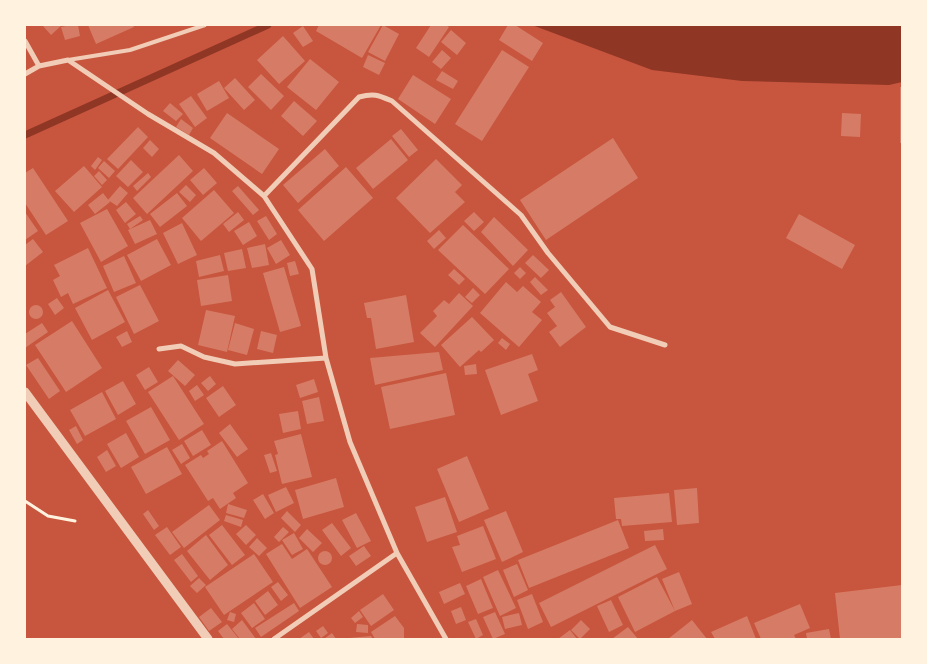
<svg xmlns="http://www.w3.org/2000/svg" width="927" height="664" viewBox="0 0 927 664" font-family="'Asap Condensed',sans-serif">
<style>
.water{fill:#8f3625}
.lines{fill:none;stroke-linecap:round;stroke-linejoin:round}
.stream{stroke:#8f3625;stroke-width:7}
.building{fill:#d67c66}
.path{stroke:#fff3e0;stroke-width:3}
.service{stroke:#f1ccb7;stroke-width:4}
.minor{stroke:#f1ccb7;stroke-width:5}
.tertiary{stroke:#f1ccb7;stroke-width:9}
</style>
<rect width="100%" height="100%" fill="#c8553d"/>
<path class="water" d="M532 25H902V82L889 85 742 81 652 70Z"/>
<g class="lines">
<path class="stream" d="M25 135 268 25"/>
</g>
<path class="building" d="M44 25H62L51 35 43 26Z
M71 25H78L80 36 65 40 61 27Z
M88 25H133L134 27 96 44Z
M319 25H381L362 58 316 31Z
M383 25 399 34 385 61 368 52Z
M431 25H446L449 27 429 57 416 48Z
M508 25H515L543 43 532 61 499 40Z
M303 26 313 41 303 47 293 33Z
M451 30 466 43 457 55 441 42Z
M283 36 305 61 279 84 257 60Z
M442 50 451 58 441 69 432 62Z
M502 50 529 67 482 141 455 124Z
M368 55 385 63 379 75 363 67Z
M310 59 339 82 316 110 287 87Z
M442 71 458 81 453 89 436 80Z
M261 74 284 96 271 110 248 87Z
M413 75 451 99 435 124 398 99Z
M235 78 255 100 244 110 224 88Z
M219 81 229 98 207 111 197 94Z
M900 87H902V143H900Z
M191 96 207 118 195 127 179 104Z
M294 101 317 121 303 136 281 116Z
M170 103 183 114 176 121 163 111Z
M227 113 279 149 262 174 210 138Z
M842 113 861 114 860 137 841 136Z
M181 119 193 128 189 135 176 127Z
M138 127 148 137 118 169 107 159Z
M401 129 418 150 409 157 392 136Z
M613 138 638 178 546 240 520 200Z
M391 139 408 160 373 189 356 168Z
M150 140 159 149 152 157 143 148Z
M325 149 339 166 298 203 283 185Z
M179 155 193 171 147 214 133 198Z
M98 157 102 160 95 170 91 166Z
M436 159 462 185 455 192 465 202 430 233 396 198Z
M131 160 143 172 128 187 116 176Z
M104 161 115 171 109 178 98 168Z
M84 166 102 187 74 212 55 191Z
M346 167 373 198 324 241 298 210Z
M33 168 68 221 46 235 25 203V173Z
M204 168 217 183 203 195 190 180Z
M99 171 107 180 102 185 94 176Z
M148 173 151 177 137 191 133 186Z
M186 185 196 195 190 202 179 192Z
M120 186 128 193 117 206 108 200Z
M238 186 259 210 253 215 232 191Z
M214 190 234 213 201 241 182 218Z
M103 193 110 202 95 214 88 205Z
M177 193 187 206 160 227 150 214Z
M126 202 136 214 125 223 116 210Z
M107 209 128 246 101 262 80 223Z
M25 212 38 231 25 240Z
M238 212 244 220 229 232 223 224Z
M474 212 484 222 474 231 464 221Z
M799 214 855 245 842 269 786 238Z
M140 216 143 220 130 229 127 224Z
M266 216 277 234 269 240 257 221Z
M494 217 528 250 513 266 481 232Z
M150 220 157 234 135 244 128 230Z
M249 222 257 236 243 245 234 231Z
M182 223 197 255 178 264 163 233Z
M463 225 509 269 485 294 438 250Z
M439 230 446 238 434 249 427 241Z
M33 239 43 252 25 266V245Z
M157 239 171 265 141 281 127 255Z
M281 240 290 255 276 264 267 248Z
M265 244 269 265 252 268 247 248Z
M88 248 107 288 73 304 68 293 61 297 53 280 60 276 54 265Z
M242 249 246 268 228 271 224 253Z
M220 255 224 271 199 277 196 261Z
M533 255 549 270 541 278 525 263Z
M124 256 136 283 114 292 103 266Z
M295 261 299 274 290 276 287 263Z
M284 267 301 326 280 332 263 273Z
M520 267 526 273 520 279 514 273Z
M454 269 465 279 459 285 448 275Z
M228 275 232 301 201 306 197 280Z
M535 277 548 290 541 295 530 282Z
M506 282 517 292 523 286 541 302 532 312 542 320 519 347 480 313Z
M140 285 159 321 134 334 116 297Z
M473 288 480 295 472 303 465 297Z
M108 290 125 322 92 340 75 308Z
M561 292 586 327 560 347 549 332 557 326 547 313 555 307 550 300Z
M459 293 473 306 435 347 420 333 437 316 433 311 444 300 449 304Z
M406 295 414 342 376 349 371 318H367L364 303Z
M57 298 64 308 55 315 48 304Z
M29 312a7 7 0 1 1 14 0a7 7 0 1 1-14 0Z
M206 310 235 316 227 352 198 345Z
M472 317 494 340 481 352 479 350 460 367 441 345Z
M72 321 102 368 66 392 35 345Z
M42 323 48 332 25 348V334Z
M235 323 254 329 247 355 228 350Z
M127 331 132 342 122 347 116 337Z
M261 331 277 335 273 353 257 349Z
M502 338 510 344 506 350 498 343Z
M439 352 443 370 375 385 370 358Z
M532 354 538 370 528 374 538 401 501 415 485 370Z
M38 358 60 391 49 399 26 365Z
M178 360 195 375 185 386 168 371Z
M476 364 477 374 465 375 464 366Z
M149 367 158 382 145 390 136 375Z
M446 373 455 415 390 429 381 387Z
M173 376 204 424 179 440 148 392Z
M210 376 216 384 208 391 201 383Z
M314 379 318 392 300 398 296 385Z
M123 381 136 404 118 415 105 391Z
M197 385 204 395 195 401 189 391Z
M223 386 236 405 219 417 206 398Z
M102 392 116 419 85 436 70 410Z
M319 397 324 421 307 424 302 401Z
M151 407 170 440 145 454 126 421Z
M298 411 301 429 283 433 279 414Z
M230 424 248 449 237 457 219 433Z
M76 426 83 440 77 444 69 430Z
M202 430 211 445 193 456 184 441Z
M126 433 139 457 121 468 107 444Z
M301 434 312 477 282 484 275 455 278 454 274 441Z
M222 441 248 483 233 493 236 498 220 509 213 498 208 501 185 465 201 455 203 458 209 454 207 451Z
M182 444 190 458 181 464 172 450Z
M167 447 182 474 146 494 131 467Z
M107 450 116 466 106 472 97 457Z
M271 453 277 471 270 473 264 455Z
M467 456 489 509 459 522 437 469Z
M336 478 344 507 303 519 295 490Z
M286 487 294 503 276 512 268 495Z
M697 488 699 523 677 525 674 490Z
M669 493 672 522 622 526 621 519H616L614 498Z
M263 494 274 513 265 519 253 500Z
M445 497 457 532 427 542 415 507Z
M228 504 247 510 244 518 226 513Z
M209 505 220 520 184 548 172 532Z
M148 510 159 526 154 530 143 514Z
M287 511 301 525 295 532 281 518Z
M506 511 523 552 502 562 484 520Z
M356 513 371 541 357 548 342 520Z
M226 515 243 520 241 527 224 521Z
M618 520 629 548 529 588 518 560Z
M332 523 351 548 341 556 322 530Z
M222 525 245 555 232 565 209 535Z
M246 525 256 535 246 545 236 534Z
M483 526 496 559 462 572 452 547 460 545 457 536Z
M167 527 181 547 170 555 155 535Z
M283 527 289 532 279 542 274 537Z
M307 529 322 543 313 552 299 538Z
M663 529 664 540 645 541 644 531Z
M294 533 303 549 292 555 282 540Z
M206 535 228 565 210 580 187 551Z
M257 538 267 548 259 556 249 547Z
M282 544 292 559 307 549 332 587 300 608 266 554Z
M655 545 667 569 551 627 539 603Z
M364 546 371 556 356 566 349 556Z
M318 558a7 7 0 1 1 14 0a7 7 0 1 1-14 0Z
M182 554 198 576 191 582 174 560Z
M254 554 273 582 224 615 205 587Z
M517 564 528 590 514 597 503 570Z
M498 570 516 608 500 616 483 577Z
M679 572 692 604 675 611 662 579Z
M657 577 675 611 635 632 618 597Z
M199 578 206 585 197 593 190 586Z
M481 579 493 608 478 614 466 586Z
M278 582 288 595 281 601 271 587Z
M460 583 465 594 444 604 439 592Z
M902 585V639H840L835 593Z
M268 591 278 605 265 615 255 601Z
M383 594 394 610 371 626 360 610Z
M532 594 543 622 528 629 517 600Z
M611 600 623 625 609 632 597 606Z
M254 603 265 619 252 628 241 613Z
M294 603 299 611 261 637 255 628Z
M800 604 810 628 794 635 796 639H761L754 623Z
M461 607 466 620 456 624 451 611Z
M211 608 222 622 209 631 199 617Z
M359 611 363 617 355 623 351 618Z
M230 612 236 614 234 622 227 620Z
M495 612 505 634 493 639 483 617Z
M519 613 522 625 505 629 502 617Z
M395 616 404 628V638L375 639 371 632Z
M747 616 756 639H715L711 632Z
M476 619 483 635 476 639 468 622Z
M242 620 256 639H240L232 629Z
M581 620 590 629 580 639 571 630Z
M692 620 707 639H668Z
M227 624 239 639H224L218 631Z
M357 624 368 625V633L356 632Z
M323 626 328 633 321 638 316 631Z
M628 627 638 639H612Z
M829 629 831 639H807L806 633Z
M570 630 577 639H558Z
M309 632 314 639H299Z
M332 633 336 639H324Z
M371 636 373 639H349V638Z"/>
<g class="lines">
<path class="path" d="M25 501 48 516 75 521"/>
<path class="service" d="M68 60 130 50 205 25"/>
<path class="minor" d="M25 41 39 66 25 74
M39 66 68 60 148 114 214 153 264 196 312 269 326 358 350 442 397 553 446 639
M264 196 359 97C374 93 378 95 392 101L521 215 548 253 610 327 665 345
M159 349 181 346 204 357 235 364 326 358
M274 639 397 553"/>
<path class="tertiary" d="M25 392 208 639"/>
</g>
<rect width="927" height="664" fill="none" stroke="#fff3e0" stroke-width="52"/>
</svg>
